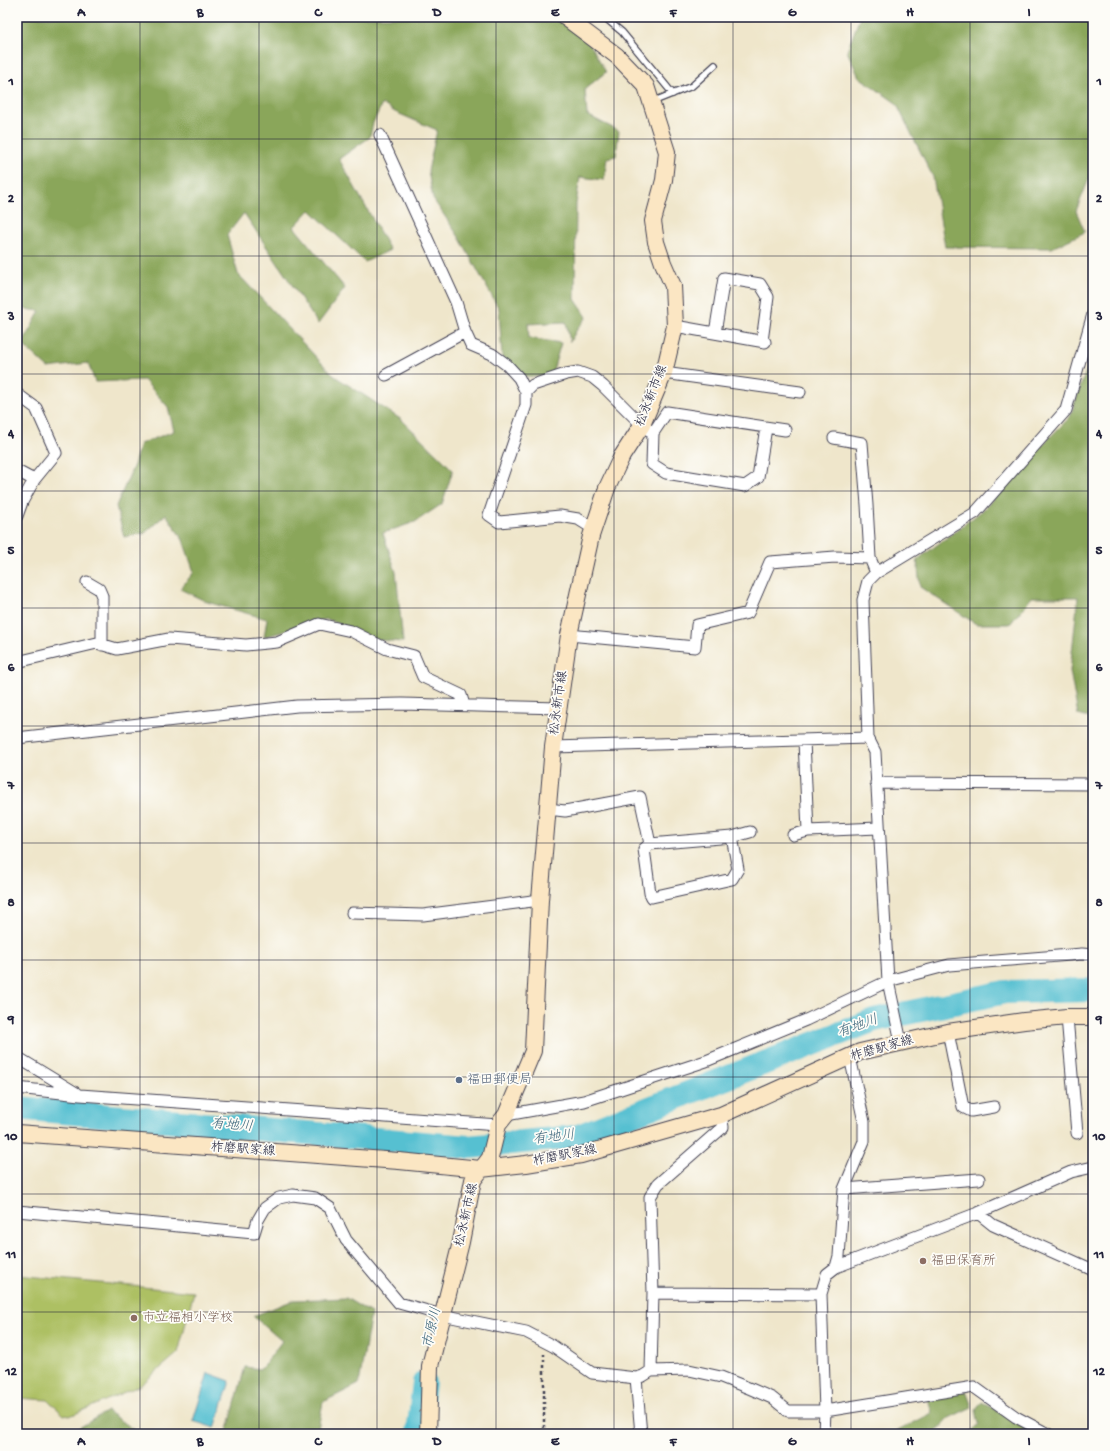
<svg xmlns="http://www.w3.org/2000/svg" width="1110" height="1451" viewBox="0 0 1110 1451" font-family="'Gochi Hand','Klee One',sans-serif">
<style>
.green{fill:#adc064;stroke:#687150}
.forest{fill:#8aa65a;stroke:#56644a}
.water{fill:#56c0d1;stroke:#3c7186}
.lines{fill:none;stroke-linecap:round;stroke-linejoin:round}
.river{stroke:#56c0d1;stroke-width:24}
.lane-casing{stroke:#413f51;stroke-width:8}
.street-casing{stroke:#413f51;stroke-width:13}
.secondary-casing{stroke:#413f51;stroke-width:18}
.path{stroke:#413f51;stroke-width:2.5;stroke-dasharray:3 3;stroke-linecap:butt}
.lane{stroke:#fff;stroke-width:5.5}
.street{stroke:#fff;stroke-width:11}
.secondary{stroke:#fbe6c3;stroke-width:16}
.grid{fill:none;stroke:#22223b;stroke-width:1;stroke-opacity:0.55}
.service-dot{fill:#5c6f8a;stroke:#fdfcf7;stroke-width:1.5}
.education-dot{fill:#8d6e63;stroke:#fdfcf7;stroke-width:1.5}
.labels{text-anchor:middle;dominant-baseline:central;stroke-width:3.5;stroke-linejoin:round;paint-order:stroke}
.street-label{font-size:13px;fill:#22223b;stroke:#fdfcf7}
.service-label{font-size:13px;fill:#4e5e75;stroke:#fdfcf7;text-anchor:start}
.education-label{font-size:13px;fill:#785e54;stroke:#fdfcf7;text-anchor:start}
.water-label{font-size:14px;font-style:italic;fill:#376177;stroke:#fdfcf7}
.neatline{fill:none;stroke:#22223b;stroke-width:1.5}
.grid-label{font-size:13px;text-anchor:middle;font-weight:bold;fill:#22223b}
</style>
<rect width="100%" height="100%" fill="#fdfcf7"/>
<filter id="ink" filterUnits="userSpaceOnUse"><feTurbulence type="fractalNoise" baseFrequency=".025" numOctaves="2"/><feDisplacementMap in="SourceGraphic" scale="8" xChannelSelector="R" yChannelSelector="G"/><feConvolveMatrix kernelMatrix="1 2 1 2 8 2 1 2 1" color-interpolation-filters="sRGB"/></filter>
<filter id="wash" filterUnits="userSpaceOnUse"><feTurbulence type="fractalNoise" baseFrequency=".012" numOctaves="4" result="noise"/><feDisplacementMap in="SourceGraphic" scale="16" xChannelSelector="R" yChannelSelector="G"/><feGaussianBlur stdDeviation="0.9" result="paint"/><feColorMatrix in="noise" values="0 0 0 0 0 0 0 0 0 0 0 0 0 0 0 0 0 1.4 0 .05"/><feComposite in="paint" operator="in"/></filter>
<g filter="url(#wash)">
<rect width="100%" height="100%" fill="#efe6cb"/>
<path class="green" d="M17 1275 194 1292 178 1353 141 1385 70 1416 64 1415 48 1400 17 1398Z"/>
<path class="forest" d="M17 17H556L590 44 606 72 585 89 587 115 619 131 616 156 607 158 604 180 580 177 576 204 575 299 587 317 576 331 570 342 566 322 528 324 529 338 561 343 551 377 524 376 502 358 499 309 459 237 433 199 428 171 437 130 395 112 382 104 373 123 370 137 339 159 390 250 365 262 310 210 294 227 345 288 318 324 244 213 227 235 238 274 333 375 402 420 453 470 442 504 415 522 383 533 396 572 403 642 379 640 327 619 264 637 267 619 207 602 180 589 194 572 183 540 166 514 145 533 124 537 116 506 134 465 140 444 174 431 168 407 144 380 95 382 88 363 48 368 22 344 40 311 17 308Z
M860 17H1093V169L1076 211 1085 232 1052 248 945 247 933 177 896 103 859 77 847 51Z
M1093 358V719L1078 715 1070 671 1078 597H1032L1010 624H976L920 587 917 560 982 511 1039 448 1070 417 1086 371Z
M346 1298 371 1313 359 1384 323 1402 317 1434H225L227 1433 245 1367 261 1369 282 1341 253 1316 294 1300Z
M966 1391 972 1407 949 1418 934 1434H892L932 1413 928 1398Z
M982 1402 1037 1434H970L979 1424 976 1410Z
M107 1411 139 1434H69Z"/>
<path class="water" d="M208 1373 230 1381 215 1428 193 1421Z"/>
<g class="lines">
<path class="river" d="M17 1108 468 1147 576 1137 874 1020 1005 992 1093 990
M418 1434 424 1383"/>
</g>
</g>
<g filter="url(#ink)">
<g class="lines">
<defs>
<path id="lane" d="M604 17 622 32 673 94
M652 102 692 86 715 65"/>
<path id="street" d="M380 135 456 302 465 332 471 345 492 354 507 365 519 378 526 392V405L489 515 499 522 560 516 578 519 594 529
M675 326 765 342
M715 333 724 278 760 284 768 297 762 341
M664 373 800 392
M386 375 465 332
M526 392 533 385 566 374 578 372 592 377 603 386 642 425 653 433 667 412 785 430
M17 394 36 408 56 453 34 480 22 502 17 516
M653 433 652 464 666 473 745 486 758 477 766 428
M834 438 862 443 867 505 870 558
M17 471 34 480
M87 582 99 589 102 596V645
M569 635 695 647 697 625 748 613 770 562 835 557 870 558 876 573
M17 662 97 643 117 649 169 639 246 645 277 642 319 624 351 631 387 649 414 656 423 677 461 695 464 705
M17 738 297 706 402 704 558 708
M804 740 808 831
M553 747 868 738
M876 783 1093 784
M548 809 565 811 640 797 650 844 732 837 750 832
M793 835 808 831 878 828
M650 844 644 849 650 893 652 897 732 879 738 869 732 837
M352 913 423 915 540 900
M1067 1017 1077 1133
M948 1032 963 1107 971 1111 994 1107
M901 1042 888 981 875 752 868 738 863 600 868 581 876 573 975 513 1066 410 1093 314
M17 1057 76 1093
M17 1088 80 1095 498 1125
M506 1115 584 1101 706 1061 806 1020 888 981 949 965 1082 954 1093 955
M844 1189 979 1179
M17 1211 254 1233 258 1220 265 1208 279 1198 293 1195 315 1198 330 1208 346 1240 399 1303 442 1315 526 1332 553 1346 592 1373 636 1378 643 1376 651 1371 689 1370 721 1377 751 1389 772 1398 788 1411H825L974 1387 1016 1417 1048 1434
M978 1213 993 1225 1093 1270
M836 1267 839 1256 844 1189 864 1141V1122L850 1057
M653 1293 821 1294
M651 1371 653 1293 650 1197 658 1184 723 1127 721 1115
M636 1378 641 1434
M824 1434 825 1411 821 1294 827 1274 836 1267 978 1213 1071 1172 1093 1167"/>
<path id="secondary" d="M17 1133 399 1161 481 1169 526 1164 581 1155 721 1115 860 1052 948 1032 1024 1021 1067 1017H1093
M428 1434 430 1366 461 1242 473 1180 490 1158 498 1125 506 1115 533 1051 540 900 553 747 569 635 591 536 607 488 622 456 642 425 664 373 675 326 673 286 663 263 656 242 653 221 664 180 667 152 646 86 617 56 565 17"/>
</defs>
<use href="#lane" class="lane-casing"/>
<use href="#street" class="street-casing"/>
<use href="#secondary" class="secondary-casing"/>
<path class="path" d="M544 1434V1354"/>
<use href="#lane" class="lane"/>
<use href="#street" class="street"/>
<use href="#secondary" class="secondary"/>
</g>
</g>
<path class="grid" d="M140 17V1434M259 17V1434M377 17V1434M496 17V1434M614 17V1434M733 17V1434M851 17V1434M970 17V1434M17 139H1093M17 256H1093M17 374H1093M17 491H1093M17 608H1093M17 726H1093M17 843H1093M17 960H1093M17 1077H1093M17 1194H1093M17 1312H1093"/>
<circle class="service-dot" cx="459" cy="1080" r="4"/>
<g class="education-dot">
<circle cx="923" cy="1261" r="4"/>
<circle cx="134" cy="1318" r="4"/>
</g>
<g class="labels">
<g class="street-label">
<text transform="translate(652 396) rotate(-68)">松永新市線</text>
<text transform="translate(559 703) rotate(-82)">松永新市線</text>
<text transform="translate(882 1049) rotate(-16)">柞磨駅家線</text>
<text transform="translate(243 1150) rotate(4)">柞磨駅家線</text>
<text transform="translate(565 1156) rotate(-11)">柞磨駅家線</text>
<text transform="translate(467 1215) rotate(-77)">松永新市線</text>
</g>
<g class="service-label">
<text x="467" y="1080">福田郵便局</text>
</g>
<g class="education-label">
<text x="931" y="1261">福田保育所</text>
<text x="142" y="1318">市立福相小学校</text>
</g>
<g class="water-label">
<text transform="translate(858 1027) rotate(-20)">有地川</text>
<text transform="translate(232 1126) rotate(5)">有地川</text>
<text transform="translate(554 1138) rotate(-7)">有地川</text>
<text transform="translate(433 1328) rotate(-78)">市原川</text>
</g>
</g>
<rect width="1110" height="1451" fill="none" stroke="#fdfcf7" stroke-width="44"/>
<rect x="22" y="22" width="1066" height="1407" class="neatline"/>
<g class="grid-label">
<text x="81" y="16">A</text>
<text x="200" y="16">B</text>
<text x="318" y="16">C</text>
<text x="437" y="16">D</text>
<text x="555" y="16">E</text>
<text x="673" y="16">F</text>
<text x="792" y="16">G</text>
<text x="910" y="16">H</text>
<text x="1029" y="16">I</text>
<text x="11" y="85">1</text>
<text x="1099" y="85">1</text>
<text x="11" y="202">2</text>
<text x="1099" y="202">2</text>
<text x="11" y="320">3</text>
<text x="1099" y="320">3</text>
<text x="11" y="437">4</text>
<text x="1099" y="437">4</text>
<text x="11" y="554">5</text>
<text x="1099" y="554">5</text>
<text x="11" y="671">6</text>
<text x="1099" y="671">6</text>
<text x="11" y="789">7</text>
<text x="1099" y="789">7</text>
<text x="11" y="906">8</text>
<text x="1099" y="906">8</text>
<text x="11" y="1023">9</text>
<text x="1099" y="1023">9</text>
<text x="11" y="1140">10</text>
<text x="1099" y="1140">10</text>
<text x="11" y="1258">11</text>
<text x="1099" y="1258">11</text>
<text x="11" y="1375">12</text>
<text x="1099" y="1375">12</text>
<text x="81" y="1445">A</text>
<text x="200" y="1445">B</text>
<text x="318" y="1445">C</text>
<text x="437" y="1445">D</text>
<text x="555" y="1445">E</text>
<text x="673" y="1445">F</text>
<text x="792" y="1445">G</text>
<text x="910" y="1445">H</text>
<text x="1029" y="1445">I</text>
</g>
</svg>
